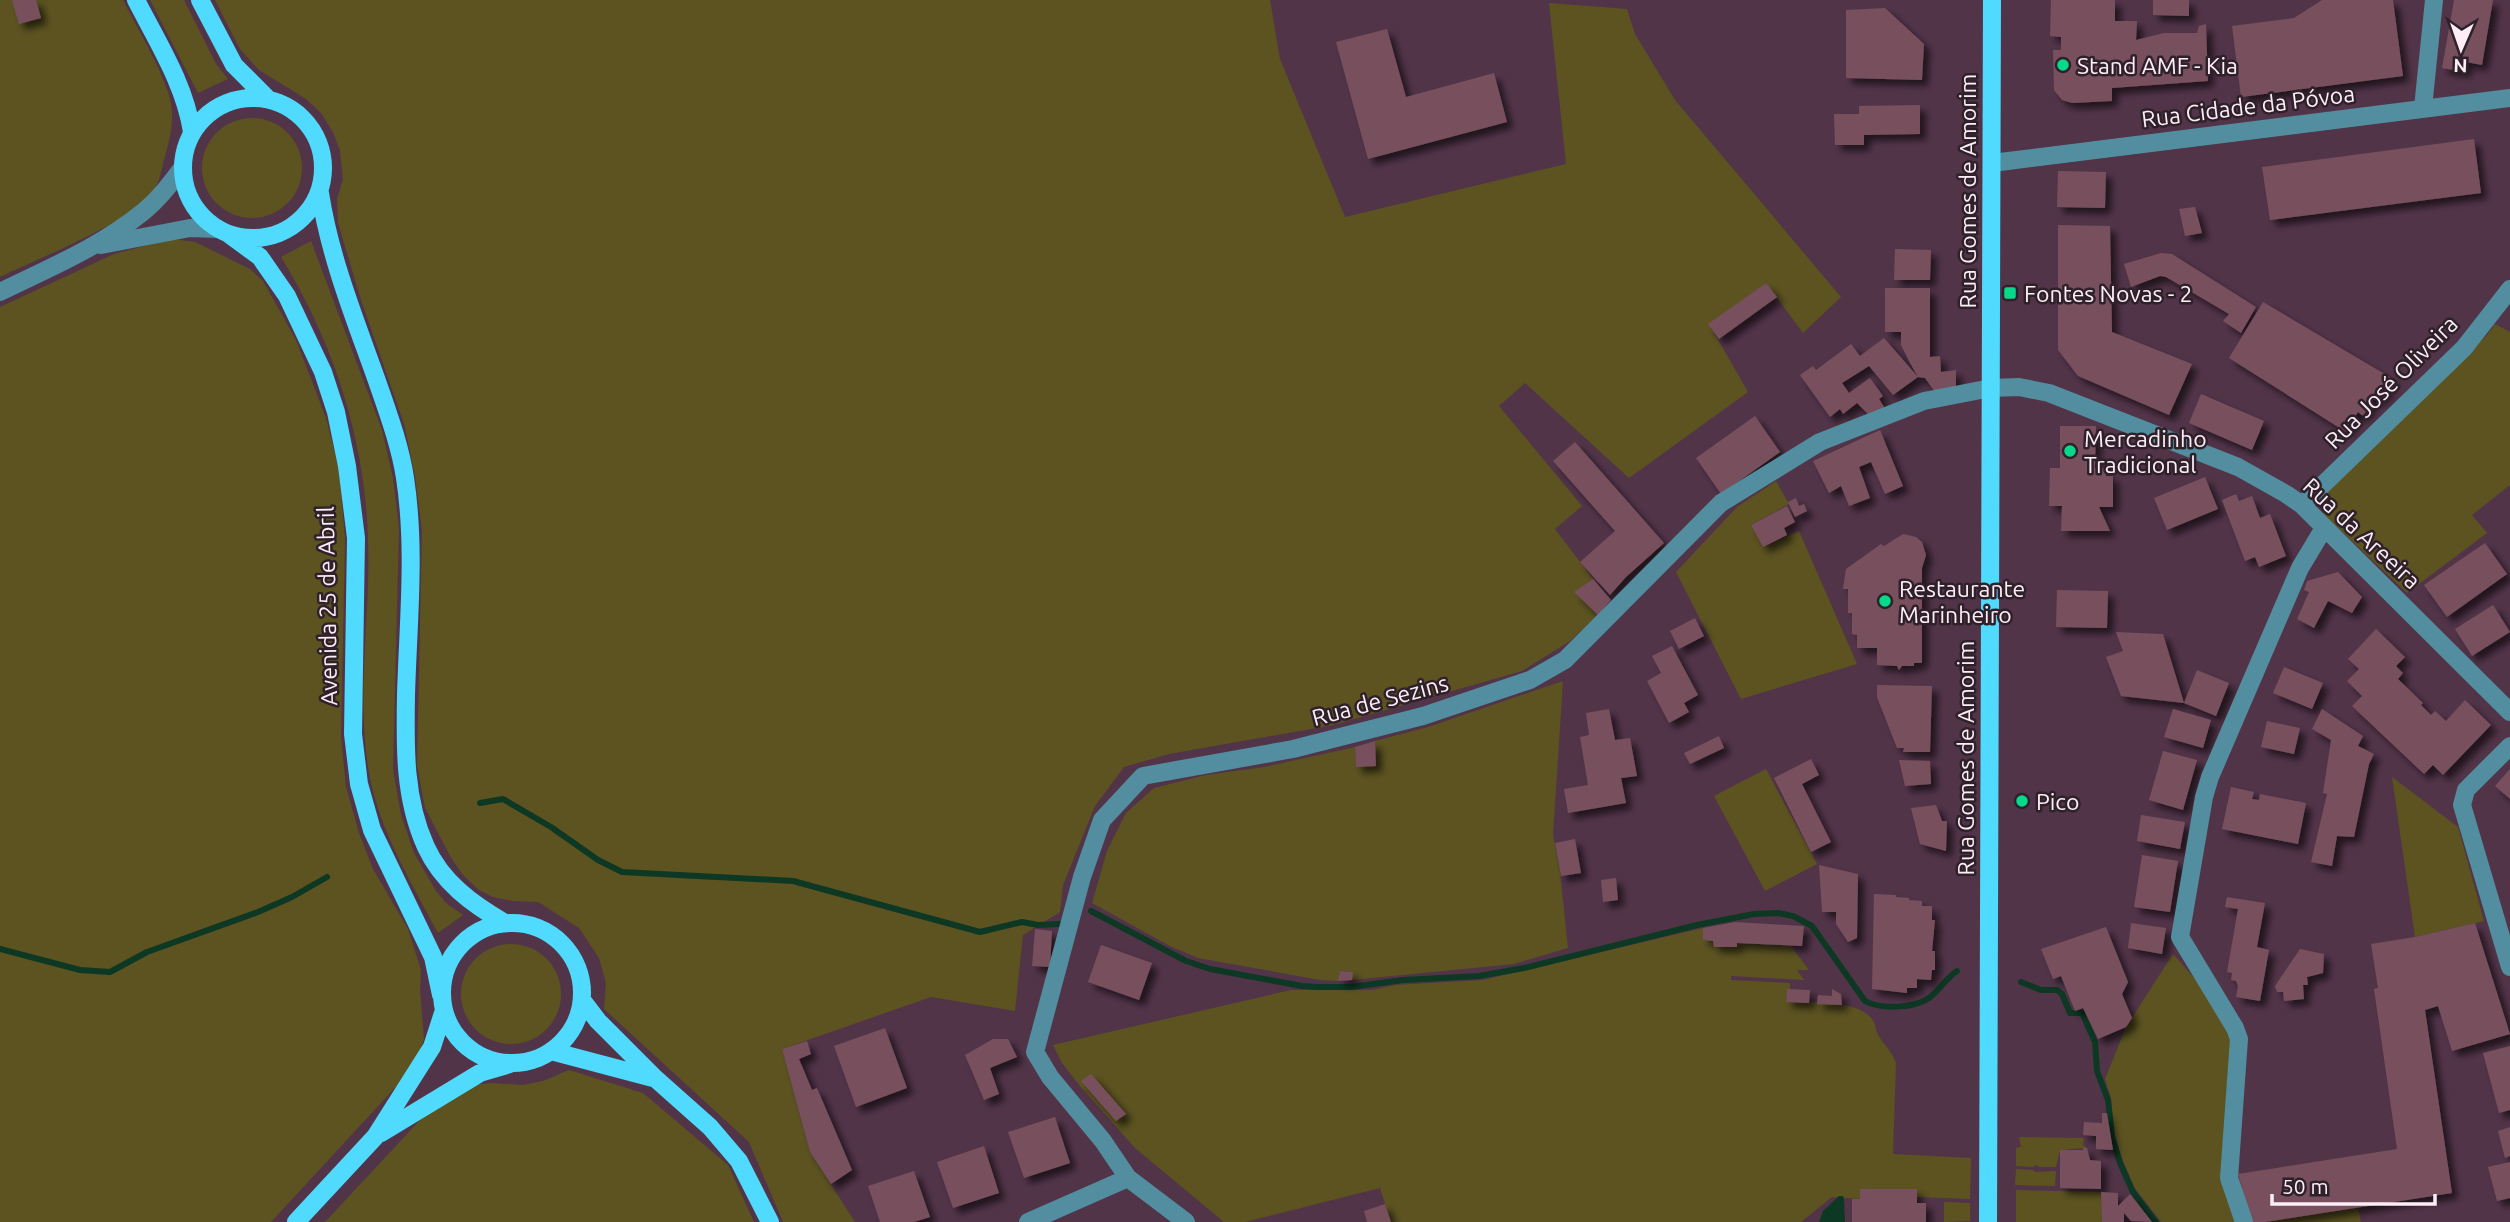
<svg xmlns="http://www.w3.org/2000/svg" width="2510" height="1222" viewBox="0 0 2510 1222" font-family="Ubuntu,sans-serif">
<style>
.green{fill:#5c5321}
.water{fill:#0d3823}
.lines{fill:none;stroke-linecap:round;stroke-linejoin:round}
.stream{stroke:#0d3823;stroke-width:6}
.building{fill:#77505d;filter:url(#shadow)}
.minor{stroke:#528e9f;stroke-width:18}
.major{stroke:#50dafe;stroke-width:18}
.poi-dot{fill:#07d98b;stroke:#2f212a;stroke-width:2.5}
.labels{text-anchor:middle;dominant-baseline:central;stroke-width:5;stroke-linejoin:round;paint-order:stroke}
.poi-label{font-size:23px;fill:#fdedf7;stroke:#2f212a;text-anchor:start}
.street-label{font-size:23px;fill:#fdedf7;stroke:#2f212a}
</style>
<defs>
<filter id="shadow"><feDropShadow dx="6" dy="6" stdDeviation="3.5" flood-color="#0009"/></filter>
</defs>
<rect width="100%" height="100%" fill="#523449"/>
<path class="green" d="M0 0H123C138 30 157 60 168 92 175 112 172 130 167 149 162 164 161 183 151 195 126 224 37 259 0 277Z
M150 0H184L216 64 228 79 198 93Z
M215 0H1270L1280 59 1345 217 1566 164 1549 3 1627 9 1635 34 1675 100 1841 297 1803 333 1766 283 1709 324 1748 392 1629 478 1525 383 1499 406 1582 506 1555 529 1593 579 1575 592 1598 615 1570 641 1522 671 1333 725 1169 754 1124 767 1095 806 1063 885 1060 912 1023 935 1015 1011 931 997 782 1049 810 1152 855 1222H783L749 1142 604 1009 606 983 599 958 579 928 538 902 513 901 493 897 479 890 463 875 450 856 425 808 417 765 422 530 415 476 404 424 361 300 338 223 337 199 343 179 340 151 333 132 321 113 306 99 259 70 240 49Z
M202 168a50 50 0 1 1 100 0a50 50 0 1 1-100 0Z
M172 239 195 242 250 269 263 281 296 340 326 418 339 469 345 539 341 736 346 787 359 833 373 869 408 929 421 970 420 990 424 1039 416 1061 404 1078 271 1222H0V307L114 254Z
M311 241 382 430 393 478 399 528 393 769 401 815 414 853 436 891 447 904 463 915 438 933C412 884 381 833 370 778 355 699 371 618 368 538 365 439 333 341 281 257Z
M2495 324 2510 332V485L2472 515 2487 533 2407 593 2323 514 2324 496 2486 336Z
M1776 481 1789 504 1751 525 1763 547 1799 531 1857 664 1741 699 1676 572 1737 507Z
M1563 681 1553 835 1560 872 1568 948 1514 964 1352 980V972L1340 971 1338 981 1320 980 1198 958 1170 946 1092 903 1107 851 1126 813 1154 788 1206 775 1264 767 1355 747 1356 766H1376L1375 741 1428 727Z
M1766 769 1817 864 1765 891 1714 796Z
M2392 777 2458 827 2484 921 2415 937Z
M1703 928V940L1713 941 1714 947H1737V943L1791 946 1809 970H1797L1804 980 1731 976V980L1790 983V989L1787 990V1002C1808 1003 1858 999 1872 1019 1875 1023 1876 1030 1878 1035 1884 1045 1892 1051 1896 1063L1893 1154 1971 1158 1970 1199 1917 1197 1916 1189H1861L1860 1199 1832 1197 1801 1222H1391L1380 1188 1245 1222H1224L1135 1148 1080 1086 1062 1063 1053 1045 1291 990H1372L1395 985 1483 980Z
M461 994a50 50 0 1 1 100 0a50 50 0 1 1-100 0Z
M2173 954 2204 989 2231 1038 2238 1222H2161L2134 1187 2120 1153 2115 1142 2111 1098 2105 1079 2126 1027Z
M569 1070 643 1093 728 1165 754 1222H325L422 1118 473 1085 490 1083 523 1085 543 1081Z
M2019 1137 2084 1138 2083 1145 2087 1148 2060 1150 2056 1167H2040L2036 1165 2033 1167 2016 1166V1148L2021 1147Z
M2016 1169 2033 1170 2035 1172 2056 1171 2055 1186 2015 1185Z
M2016 1190 2101 1192 2102 1222H2016Z
M1944 1202 1970 1203V1221L1944 1222Z
M2358 1208 2361 1222H2265Z"/>
<path class="water" d="M1839 1196H1843L1844 1199 1845 1222H1819L1823 1211Z"/>
<g class="lines">
<path class="stream" d="M480 803 503 799 551 827 598 860 622 872 793 881 980 932 1022 922 1038 925 1059 924
M1091 911 1186 961 1210 969 1302 986 1318 987H1351L1403 980 1479 976 1524 968 1697 925 1754 914 1778 913 1793 916 1812 926 1865 1001C1881 1010 1914 1008 1929 998 1940 990 1946 978 1957 971
M0 949 80 970 110 972 147 952 258 912 292 897 327 877
M2021 982 2041 990H2057L2062 994 2070 1013H2082L2095 1042 2097 1071 2108 1100 2112 1136 2120 1163 2133 1192 2156 1222"/>
</g>
<path class="building" d="M12 0H36L41 18 19 24Z
M2051 0H2115V21H2137L2136 40 2164 33H2197L2199 26 2206 24 2208 81 2112 88V101L2072 103 2062 100 2054 90 2053 50H2061V37L2050 36Z
M2153 0H2189V16L2153 15Z
M2322 0H2393L2403 76 2241 97 2232 26 2294 18Z
M2454 0H2493L2482 65 2466 62 2465 72 2442 68Z
M1885 8 1924 44 1922 80 1846 78V10Z
M1387 29 1406 97 1494 73 1507 122 1368 159 1336 42Z
M1920 105V134L1864 135V145H1835L1834 114H1859V106Z
M2474 139 2481 193 2270 220 2262 167Z
M2058 171 2106 172 2105 208 2057 207Z
M2195 207 2202 233 2185 236 2179 209Z
M2058 225 2110 226 2112 332 2192 364 2169 415 2078 376 2058 350Z
M1895 249 1931 250 1930 280H1894Z
M2161 253 2172 254 2256 307 2241 333 2223 321 2229 314 2166 277 2160 276 2131 287 2124 264Z
M1766 283 1777 297 1719 339 1708 324Z
M1885 288H1930V357L1940 356 1941 372 1956 370V388L1935 392 1925 378 1918 377 1909 361 1901 345V332H1885Z
M2263 302 2393 379 2379 401 2375 397 2363 416 2358 412 2346 432 2229 358Z
M1884 338 1918 377 1893 395 1869 366 1842 383 1849 393 1870 378 1883 396 1879 399 1886 410 1870 416 1857 403 1843 414 1840 409 1830 417 1800 375 1813 366 1816 370 1851 344 1860 356Z
M2201 394 2264 421 2252 450 2189 423Z
M1755 416 1780 452 1721 494 1696 458Z
M2060 426H2096L2095 468H2106V476H2113V507H2099L2110 531H2061L2062 506H2049L2050 468H2060Z
M1880 430 1903 486 1885 494 1871 462 1859 467 1870 498 1849 506 1841 486 1829 493 1813 461Z
M1575 442 1664 543 1626 577 1610 595 1580 562 1615 531 1553 461Z
M2205 477 2218 509 2167 530 2154 498Z
M2236 494 2239 501 2252 496 2260 518 2270 514 2286 556 2259 567 2255 557 2245 561 2222 500Z
M1796 498 1799 506 1804 504 1807 511 1795 517 1788 502Z
M1787 506 1795 522 1784 528 1787 535 1763 547 1751 525Z
M1903 534 1916 537 1922 542 1926 555 1922 568V663H1914V666H1902L1899 670 1897 666 1877 665V648H1857V635L1852 634V613H1848V589H1843L1846 569 1881 544 1884 546Z
M2485 543 2507 574 2447 617 2424 585Z
M2338 572 2362 597 2352 613 2328 601 2314 628 2297 619 2309 592 2304 590 2307 581Z
M1593 579 1611 600 1598 615 1574 592Z
M2057 590 2108 591 2107 628 2056 627Z
M2493 605 2510 632 2472 656 2455 629Z
M1695 618 1704 636 1679 649 1670 631Z
M2376 629 2405 657 2396 666 2403 673 2398 679 2423 703 2421 705 2431 715 2435 711 2446 721 2465 700 2491 725 2443 775 2433 765 2424 774 2352 706 2362 696 2347 681 2359 669 2348 659Z
M2116 632 2163 634 2184 703 2197 670 2229 683 2216 716 2184 703 2121 696 2106 657 2123 651Z
M1672 646 1698 695 1684 703 1689 712 1669 723 1647 681 1661 673 1652 656Z
M2284 667 2323 683 2312 709 2273 693Z
M1877 685 1932 686 1930 752H1903L1904 748H1897L1877 697Z
M1609 709 1615 740 1630 738 1637 776 1621 778 1626 803 1568 813 1564 789 1588 785 1580 737 1589 735 1586 713Z
M2173 709 2211 720 2203 748 2164 737Z
M2322 709 2363 736 2358 746 2374 754 2369 764 2354 837 2337 836 2332 866 2311 862 2327 794 2323 793 2331 740 2312 729Z
M2267 721 2300 728 2294 754 2261 747Z
M1719 736 1724 748 1690 764 1684 753Z
M1375 741 1376 766 1356 767 1355 747Z
M2163 751 2197 760 2183 810 2149 800Z
M1811 759 1819 775 1802 784 1831 842 1811 852 1774 778Z
M1899 760 1930 761 1931 784 1905 786Z
M2510 769V799L2495 786Z
M2231 787 2254 792 2252 799 2259 800 2260 794 2306 803 2298 844 2222 829Z
M1936 805 1942 821H1947L1946 851 1920 844 1911 808Z
M2141 815 2185 822 2180 849 2137 841Z
M1575 839 1581 873 1561 876 1555 843Z
M2142 855 2178 861 2170 912 2134 907Z
M1819 865 1858 874 1857 938 1848 942 1836 924V912H1822Z
M1616 878 1618 900 1603 902 1601 880Z
M1874 894 1896 895V897L1909 898V900L1922 901V906H1932V920H1935L1932 951H1935V970H1932L1931 980 1917 979V988H1907V993L1872 989Z
M2227 897 2265 903 2257 947 2269 950 2260 1001 2236 997 2238 986 2236 981 2231 980 2232 973 2227 972 2238 909 2225 907Z
M1735 922 1804 926 1802 946 1737 943V947H1714L1713 941 1703 940V928Z
M2131 923 2166 928 2162 954 2128 948Z
M2475 923 2510 1034 2452 1051 2438 1006 2425 1010 2452 1193 2265 1222H2252L2238 1174 2397 1149 2374 989 2378 988 2371 944 2415 937Z
M2106 927 2128 982 2122 994 2132 1018 2126 1027 2098 1039 2083 1008 2075 1011 2061 976 2053 979 2041 949Z
M1035 929 1052 931 1050 967 1032 966Z
M1101 945 1152 963 1139 1000 1088 982Z
M2300 949 2324 954 2323 973 2307 977 2308 985H2303L2304 999 2284 1001 2283 992H2277L2275 986Z
M1340 971 1353 972 1352 980 1338 981Z
M1787 989 1810 990 1809 1003 1786 1002Z
M1832 989 1841 994 1842 1005 1817 1004 1818 995 1832 996Z
M885 1028 907 1088 856 1107 834 1046Z
M993 1039H1008L1017 1057 990 1068 999 1094 984 1100 965 1055Z
M807 1041 811 1054 799 1059 812 1090 817 1088 852 1170 831 1184 810 1152 782 1049Z
M2510 1046V1110L2499 1113 2483 1053Z
M1091 1074 1126 1114 1116 1121 1081 1081Z
M2102 1113H2107L2113 1150 2096 1149V1136L2083 1135 2084 1122 2102 1123Z
M1055 1117 1070 1163 1024 1178 1008 1132Z
M2510 1127V1156L2505 1158 2498 1131Z
M984 1146 999 1193 953 1208 937 1162Z
M2083 1148H2087L2090 1160 2101 1161V1189L2060 1188V1150H2083Z
M2510 1162V1198L2497 1201 2488 1167Z
M914 1171 930 1217 914 1222H880L868 1186Z
M1860 1189H1917V1203H1926V1222H1852V1199H1860Z
M2101 1192 2118 1193V1206L2130 1194 2152 1222 2131 1221 2124 1213V1222H2102Z
M1385 1204 1391 1222H1367L1364 1211Z"/>
<g class="lines">
<path class="minor" d="M2423 108 2434 0
M1992 163 2510 98
M101 245 190 228 218 229
M0 292C49 268 100 247 143 212 159 199 171 183 183 167
M2302 505 2464 348 2510 289
M2510 746 2466 790 2462 805 2510 967
M1028 1222 1128 1178
M1186 1222 1128 1178 1103 1141 1050 1077 1035 1052 1082 877 1102 820 1143 776 1293 749 1423 716 1530 680 1565 660 1721 503 1820 442 1924 401 1991 388 2019 387 2049 393 2238 467 2286 494 2302 505 2510 712
M2244 1222 2229 1178 2239 1039 2235 1028 2180 937 2204 797 2210 777 2300 568 2324 528"/>
<path class="major" d="M136 0C158 43 185 85 192 132
M200 0 234 65 268 99
M183 168a70 70 0 1 1 140 0a70 70 0 1 1-140 0Z
M320 193C330 258 355 319 377 381 388 413 400 445 405 478 416 549 408 624 406 695 405 747 404 799 426 847 442 882 472 904 505 923
M230 235 260 257 287 296 323 372 336 412 347 466 356 538 353 734 359 784 372 830 433 957 441 995
M442 993a70 70 0 1 1 140 0a70 70 0 1 1-140 0Z
M582 1000 598 1021 656 1079 710 1127 739 1161 770 1222
M551 1051 653 1078
M381 1133 480 1073 510 1064
M296 1222 375 1137 432 1047 444 1010
M1988 1222 1992 0"/>
</g>
<g class="poi-dot">
<circle cx="2063" cy="65" r="7"/>
<rect x="2003" y="286" width="14" height="14" rx="3.5"/>
<circle cx="2070" cy="451" r="7"/>
<circle cx="1885" cy="601" r="7"/>
<circle cx="2022" cy="801" r="7"/>
</g>
<g class="labels">
<g class="poi-label">
<text x="2077" y="65">Stand AMF - Kia</text>
<text x="2024" y="293">Fontes Novas - 2</text>
<text x="2084" y="438">Mercadinho<tspan x="2084" dy="26">Tradicional</tspan></text>
<text x="1899" y="588">Restaurante<tspan x="1899" dy="26">Marinheiro</tspan></text>
<text x="2036" y="801">Pico</text>
</g>
<g class="street-label">
<text transform="translate(2248 106) rotate(-7)">Rua Cidade da Póvoa</text>
<text transform="translate(1967 191) rotate(-90)">Rua Gomes de Amorim</text>
<text transform="translate(2391 382) rotate(-45)">Rua José Oliveira</text>
<text transform="translate(2362 533) rotate(43)">Rua da Areeira</text>
<text transform="translate(327 606) rotate(-91)">Avenida 25 de Abril</text>
<text transform="translate(1380 700) rotate(-15)">Rua de Sezins</text>
<text transform="translate(1965 758) rotate(-90)">Rua Gomes de Amorim</text>
</g>
</g>
<g transform="translate(2461 49) rotate(182)" stroke="#2f212a" stroke-width="5" paint-order="stroke">
<path d="M0-5L12 26L0 18L-12 26Z" fill="#fdedf7"/>
<text y="-10" font-size="19" font-weight="bold" text-anchor="middle" fill="#fdedf7">N</text>
</g>
<path d="M2272 1194v10h163v-10" fill="none" stroke="#fdedf7" stroke-width="3.5"/>
<text x="2282" y="1194" font-size="21" fill="#fdedf7" stroke="#2f212a" stroke-width="5" paint-order="stroke">50 m</text>
</svg>
